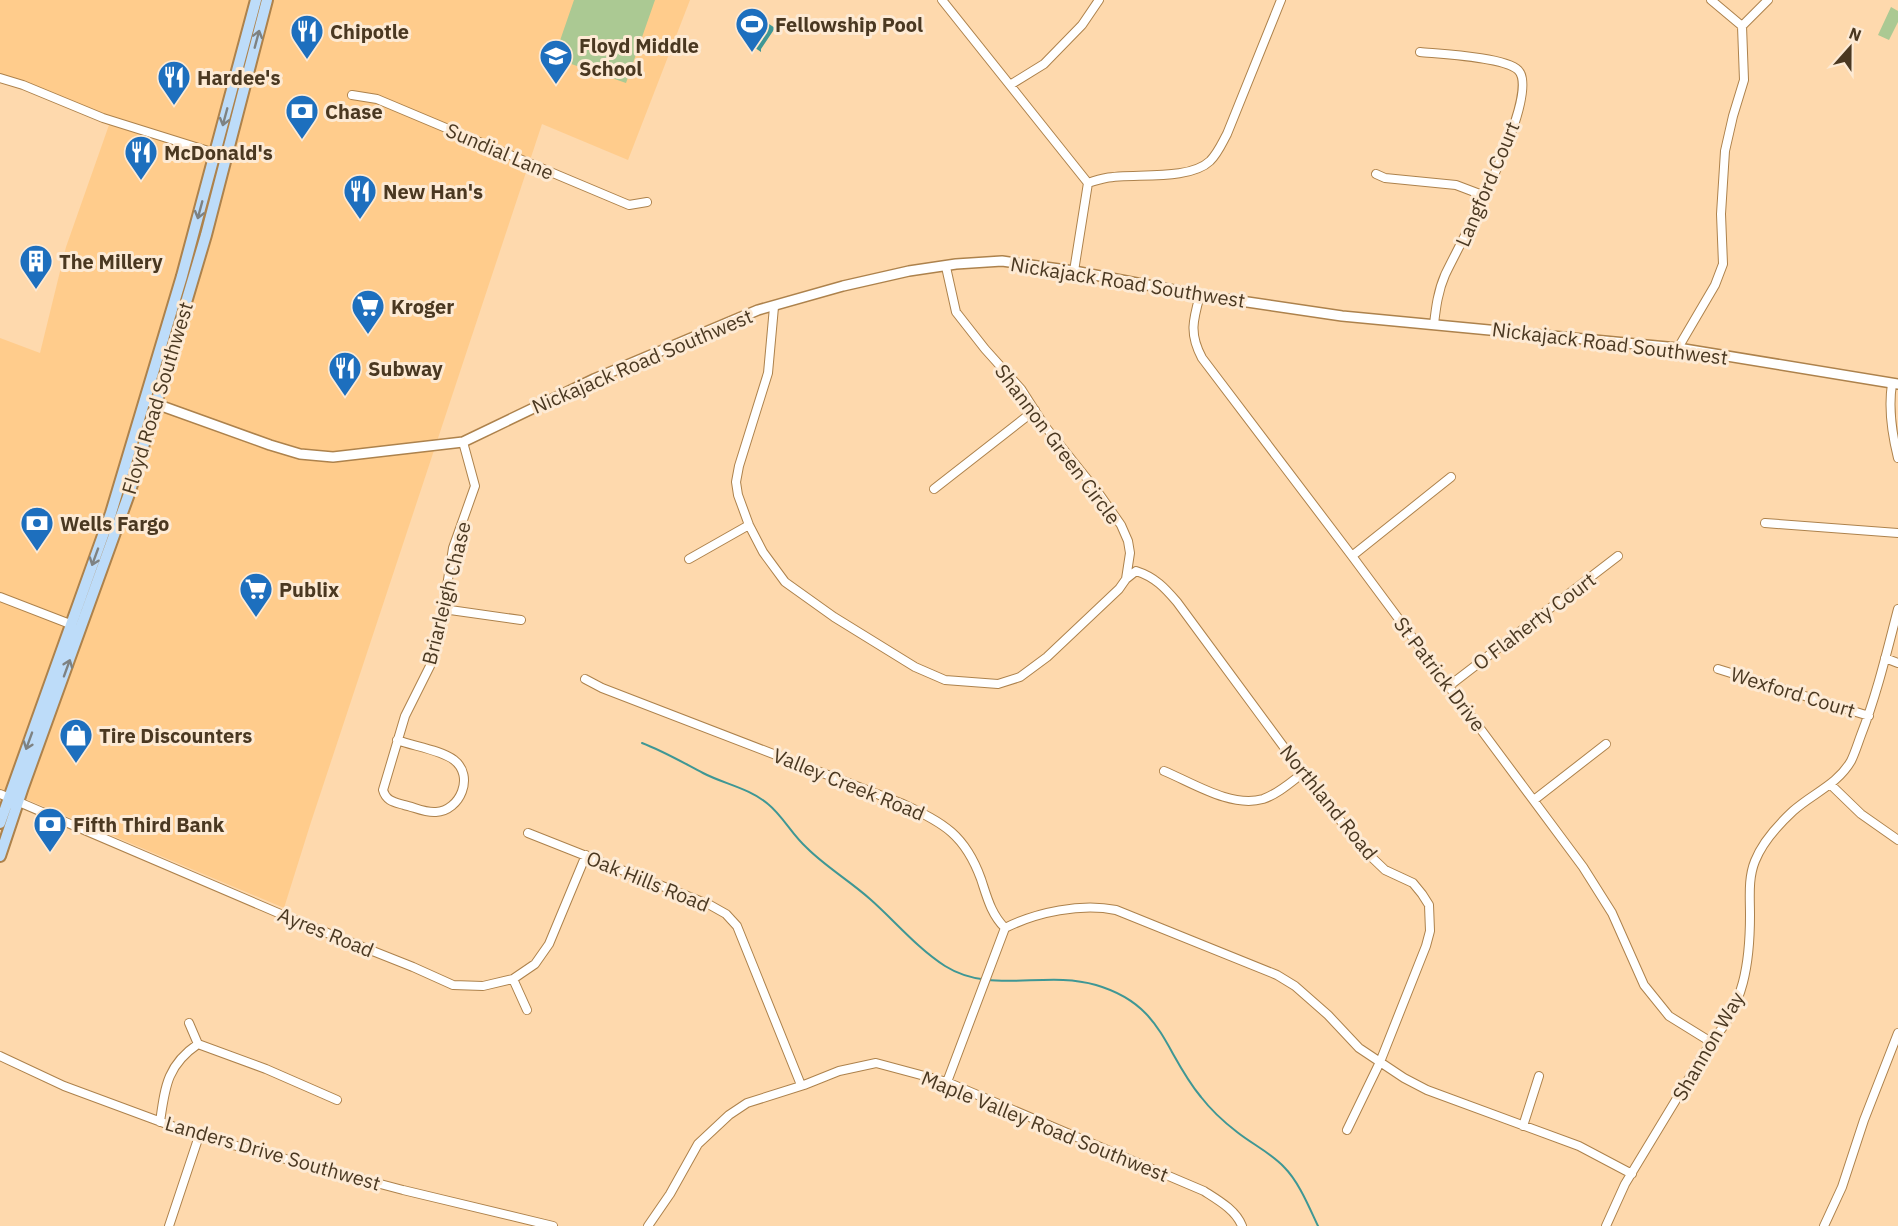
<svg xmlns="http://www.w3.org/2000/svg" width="1898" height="1226" viewBox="0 0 1898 1226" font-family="'IBM Plex Sans',sans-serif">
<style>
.built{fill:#ffcc8c}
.green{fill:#abc993}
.water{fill:#3f9794}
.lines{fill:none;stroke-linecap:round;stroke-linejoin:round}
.stream{stroke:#3f9794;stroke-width:2}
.minor-casing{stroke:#ad824c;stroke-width:10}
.tertiary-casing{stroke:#ad824c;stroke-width:12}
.secondary-casing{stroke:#ad824c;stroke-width:14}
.minor{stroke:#fff;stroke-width:8}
.tertiary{stroke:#fff;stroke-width:9}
.secondary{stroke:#bddcf9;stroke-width:10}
.oneway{stroke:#7e8282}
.labels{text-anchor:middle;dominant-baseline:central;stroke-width:6;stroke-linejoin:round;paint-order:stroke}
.poi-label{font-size:20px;font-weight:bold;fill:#4a3821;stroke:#fdead4;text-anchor:start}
.street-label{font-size:20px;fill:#4a3821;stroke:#fdead4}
</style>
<rect width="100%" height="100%" fill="#fed9ad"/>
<path class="built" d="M0 0H258L265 2 266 0H690L628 160 542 124 311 822 284 908 21 797H0V338L40 353 66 247 109 125 0 78Z"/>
<path class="green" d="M574 0H655L626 83 554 58Z
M1891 7 1898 11V22L1889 40 1878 35Z"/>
<path class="water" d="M757 16 775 28 761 49V52L748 43 758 30 753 22Z"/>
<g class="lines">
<path class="stream" d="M642 743C663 751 682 762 703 773 724 784 749 788 768 804 783 816 792 835 807 848 826 867 850 881 870 899 895 921 917 948 945 966 991 995 1045 970 1096 985 1164 1005 1163 1051 1201 1097 1211 1110 1224 1122 1237 1132 1252 1144 1271 1153 1284 1167 1299 1182 1309 1207 1318 1226"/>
<defs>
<path id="minor" d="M942 0 1088 183 1074 271
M1742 26 1768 0
M1420 52C1440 54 1505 57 1518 70 1543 94 1459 245 1445 275 1438 291 1436 307 1434 324
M0 78 23 85 103 118 218 154
M1010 85 1044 64 1082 25 1099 0
M352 95 377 99 629 205 647 202
M1376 174 1385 178 1456 185 1485 196
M1088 183C1094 181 1100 179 1106 178 1134 173 1189 181 1210 161 1218 153 1222 143 1227 134L1281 0
M1200 295C1193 320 1189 334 1202 358L1352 556 1583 867 1612 913 1644 985 1669 1016 1711 1042
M774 307 768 373 739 466 736 482 738 495 749 525 763 552 785 582 834 617 915 667 945 680 998 684 1020 677 1047 657 1119 589 1126 579 1130 553 1128 541 1121 525 1100 495 1044 425 1021 389 985 349 956 312 946 267
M1678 348 1715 285 1723 264 1721 214 1725 151 1733 116 1744 80 1742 26 1711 0
M1892 384C1888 409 1892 434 1898 458
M934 489 1035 410
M1765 523 1898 533
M1352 556 1451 477
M689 559 749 525
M1126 579 1136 571C1155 577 1165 588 1177 602L1303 773 1363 849 1385 870 1413 883 1422 894 1429 905 1430 931 1426 946 1380 1062 1347 1130
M0 597 70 624
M443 609 521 620
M1885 658 1898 663
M1718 669 1869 716
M585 679 602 688 903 804C944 823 965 835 981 879 987 897 991 914 1005 928
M1449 686 1618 556
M397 740C413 746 441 750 454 760 475 776 460 811 436 812 425 813 414 807 404 805 394 802 386 801 383 790L405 716 430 666 441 624 453 548 475 486 463 442
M1164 771C1193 783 1231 808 1263 799 1278 794 1291 782 1303 773
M1831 785 1861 814 1898 840
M0 794 297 921 413 967 453 985 483 986 513 979 535 964 549 944 586 855
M1534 800 1606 744
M528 833 710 905 726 914 737 926 801 1085
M1005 928C1037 912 1081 903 1116 910L1277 975 1295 986 1328 1015 1359 1048 1404 1078 1427 1090 1579 1146 1632 1174
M513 979 527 1010
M189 1023 198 1044
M0 1056 64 1086 199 1136 403 1190 553 1226
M947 1082 1005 928
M160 1122C165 1087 167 1065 198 1044L266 1069 337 1100
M1523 1126 1539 1076
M169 1226 199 1136
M648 1226 670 1194 698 1144 729 1115 747 1103 804 1085 839 1071 876 1063 947 1082 1204 1191C1218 1200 1236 1210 1242 1226
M1606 1226 1625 1184 1711 1042C1744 1006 1750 962 1750 915 1750 897 1748 878 1755 861 1762 843 1779 824 1793 811 1813 793 1837 785 1851 761 1855 753 1858 743 1861 735 1877 694 1887 651 1898 609
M1824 1226 1842 1187 1864 1120 1898 1033"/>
<path id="tertiary" d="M145 400 270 445 300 454 333 457 463 442 594 379 758 310 843 286 909 271 956 264 1002 261 1074 271 1200 295 1342 316 1678 348 1898 384"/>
<path id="secondary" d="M0 823 111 513 182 276 256 0
M0 856 23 787 130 491 206 235 267 0"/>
</defs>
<use href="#minor" class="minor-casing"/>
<use href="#tertiary" class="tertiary-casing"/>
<use href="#secondary" class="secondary-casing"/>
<use href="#minor" class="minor"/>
<use href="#tertiary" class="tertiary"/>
<use href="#secondary" class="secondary"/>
</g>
<defs><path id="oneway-shaft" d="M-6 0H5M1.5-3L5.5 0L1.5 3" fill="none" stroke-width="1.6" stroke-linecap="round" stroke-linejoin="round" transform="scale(1.5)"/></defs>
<g class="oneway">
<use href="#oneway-shaft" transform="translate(257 39) rotate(-75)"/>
<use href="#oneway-shaft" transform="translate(225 117) rotate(105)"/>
<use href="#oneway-shaft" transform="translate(200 210) rotate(105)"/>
<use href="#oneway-shaft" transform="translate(95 557) rotate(110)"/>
<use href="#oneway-shaft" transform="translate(67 668) rotate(-70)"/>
<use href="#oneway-shaft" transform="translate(29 741) rotate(110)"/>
</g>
<defs>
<symbol id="stadium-pin" viewBox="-11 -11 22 30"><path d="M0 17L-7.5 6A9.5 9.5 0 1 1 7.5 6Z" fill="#1d6fbe" stroke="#fdead4"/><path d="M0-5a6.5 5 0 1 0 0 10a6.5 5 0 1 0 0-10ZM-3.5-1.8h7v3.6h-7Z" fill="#fff"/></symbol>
<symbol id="restaurant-pin" viewBox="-11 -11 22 30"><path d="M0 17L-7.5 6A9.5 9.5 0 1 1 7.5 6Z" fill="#1d6fbe" stroke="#fdead4"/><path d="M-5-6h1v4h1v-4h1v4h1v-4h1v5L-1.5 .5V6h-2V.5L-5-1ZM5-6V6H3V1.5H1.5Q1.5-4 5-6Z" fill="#fff"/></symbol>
<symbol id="school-pin" viewBox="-11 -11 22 30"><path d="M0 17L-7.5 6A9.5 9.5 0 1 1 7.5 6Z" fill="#1d6fbe" stroke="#fdead4"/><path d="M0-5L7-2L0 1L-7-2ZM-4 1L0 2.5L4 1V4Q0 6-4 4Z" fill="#fff"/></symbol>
<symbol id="bank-pin" viewBox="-11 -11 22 30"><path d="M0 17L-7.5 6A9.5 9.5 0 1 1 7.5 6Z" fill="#1d6fbe" stroke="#fdead4"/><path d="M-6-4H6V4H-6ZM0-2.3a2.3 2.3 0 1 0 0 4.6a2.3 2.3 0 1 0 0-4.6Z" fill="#fff"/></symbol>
<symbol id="building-pin" viewBox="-11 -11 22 30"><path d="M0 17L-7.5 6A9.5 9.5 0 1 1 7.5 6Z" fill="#1d6fbe" stroke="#fdead4"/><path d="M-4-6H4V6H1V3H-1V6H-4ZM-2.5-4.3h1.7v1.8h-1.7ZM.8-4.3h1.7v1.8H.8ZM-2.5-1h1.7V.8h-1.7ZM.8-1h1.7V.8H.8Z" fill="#fff"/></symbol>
<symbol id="supermarket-pin" viewBox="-11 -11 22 30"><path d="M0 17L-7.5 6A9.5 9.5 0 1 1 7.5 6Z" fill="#1d6fbe" stroke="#fdead4"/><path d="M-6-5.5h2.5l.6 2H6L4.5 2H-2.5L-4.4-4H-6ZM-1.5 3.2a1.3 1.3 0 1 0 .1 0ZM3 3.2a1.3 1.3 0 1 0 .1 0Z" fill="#fff"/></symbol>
<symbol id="shop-pin" viewBox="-11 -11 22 30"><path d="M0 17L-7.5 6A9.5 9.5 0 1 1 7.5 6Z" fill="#1d6fbe" stroke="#fdead4"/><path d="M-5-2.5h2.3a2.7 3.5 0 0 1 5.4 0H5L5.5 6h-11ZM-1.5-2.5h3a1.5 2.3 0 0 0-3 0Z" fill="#fff"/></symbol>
</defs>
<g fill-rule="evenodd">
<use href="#stadium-pin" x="733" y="5" width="38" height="52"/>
<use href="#restaurant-pin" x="288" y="12" width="38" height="52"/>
<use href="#school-pin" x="537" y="37" width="38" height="52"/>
<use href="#restaurant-pin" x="155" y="58" width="38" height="52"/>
<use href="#bank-pin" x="283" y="92" width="38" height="52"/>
<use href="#restaurant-pin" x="122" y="133" width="38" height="52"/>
<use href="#restaurant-pin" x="341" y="172" width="38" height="52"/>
<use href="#building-pin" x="17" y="242" width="38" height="52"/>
<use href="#supermarket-pin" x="349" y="287" width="38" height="52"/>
<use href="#restaurant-pin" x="326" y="349" width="38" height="52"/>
<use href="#bank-pin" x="18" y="504" width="38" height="52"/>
<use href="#supermarket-pin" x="237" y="570" width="38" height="52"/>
<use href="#shop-pin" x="57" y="716" width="38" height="52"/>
<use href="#bank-pin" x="31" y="805" width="38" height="52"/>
</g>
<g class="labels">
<g class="poi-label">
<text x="775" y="24">Fellowship Pool</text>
<text x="330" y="31">Chipotle</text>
<text x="579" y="45">Floyd Middle<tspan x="579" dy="23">School</tspan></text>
<text x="197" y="77">Hardee's</text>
<text x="325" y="111">Chase</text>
<text x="164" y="152">McDonald's</text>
<text x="383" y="191">New Han's</text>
<text x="59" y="261">The Millery</text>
<text x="391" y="306">Kroger</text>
<text x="368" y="368">Subway</text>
<text x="60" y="523">Wells Fargo</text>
<text x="279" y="589">Publix</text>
<text x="99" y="735">Tire Discounters</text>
<text x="73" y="824">Fifth Third Bank</text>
</g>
<g class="street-label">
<text transform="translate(500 151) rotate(23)">Sundial Lane</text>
<text transform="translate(1487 184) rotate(-67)">Langford Court</text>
<text transform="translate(1128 282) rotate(9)">Nickajack Road Southwest</text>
<text transform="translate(1610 343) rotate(7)">Nickajack Road Southwest</text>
<text transform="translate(642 361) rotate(-23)">Nickajack Road Southwest</text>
<text transform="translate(157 398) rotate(-73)">Floyd Road Southwest</text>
<text transform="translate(1058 444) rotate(53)">Shannon Green Circle</text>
<text transform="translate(446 593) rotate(-76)">Briarleigh Chase</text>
<text transform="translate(1534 621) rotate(-37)">O Flaherty Court</text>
<text transform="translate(1440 674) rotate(53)">St Patrick Drive</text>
<text transform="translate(1793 692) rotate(17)">Wexford Court</text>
<text transform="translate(849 784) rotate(22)">Valley Creek Road</text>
<text transform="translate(1329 802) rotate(51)">Northland Road</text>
<text transform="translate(648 881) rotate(22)">Oak Hills Road</text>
<text transform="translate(326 932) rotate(22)">Ayres Road</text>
<text transform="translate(1708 1046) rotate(-60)">Shannon Way</text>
<text transform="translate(1045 1126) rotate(22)">Maple Valley Road Southwest</text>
<text transform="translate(273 1153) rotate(16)">Landers Drive Southwest</text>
</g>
</g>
<g transform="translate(1850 48) rotate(21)" stroke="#fdead4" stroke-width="4.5" paint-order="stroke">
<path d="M0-4.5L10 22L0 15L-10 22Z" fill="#4a3821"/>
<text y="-9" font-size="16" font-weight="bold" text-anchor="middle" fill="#4a3821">N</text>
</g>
</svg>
